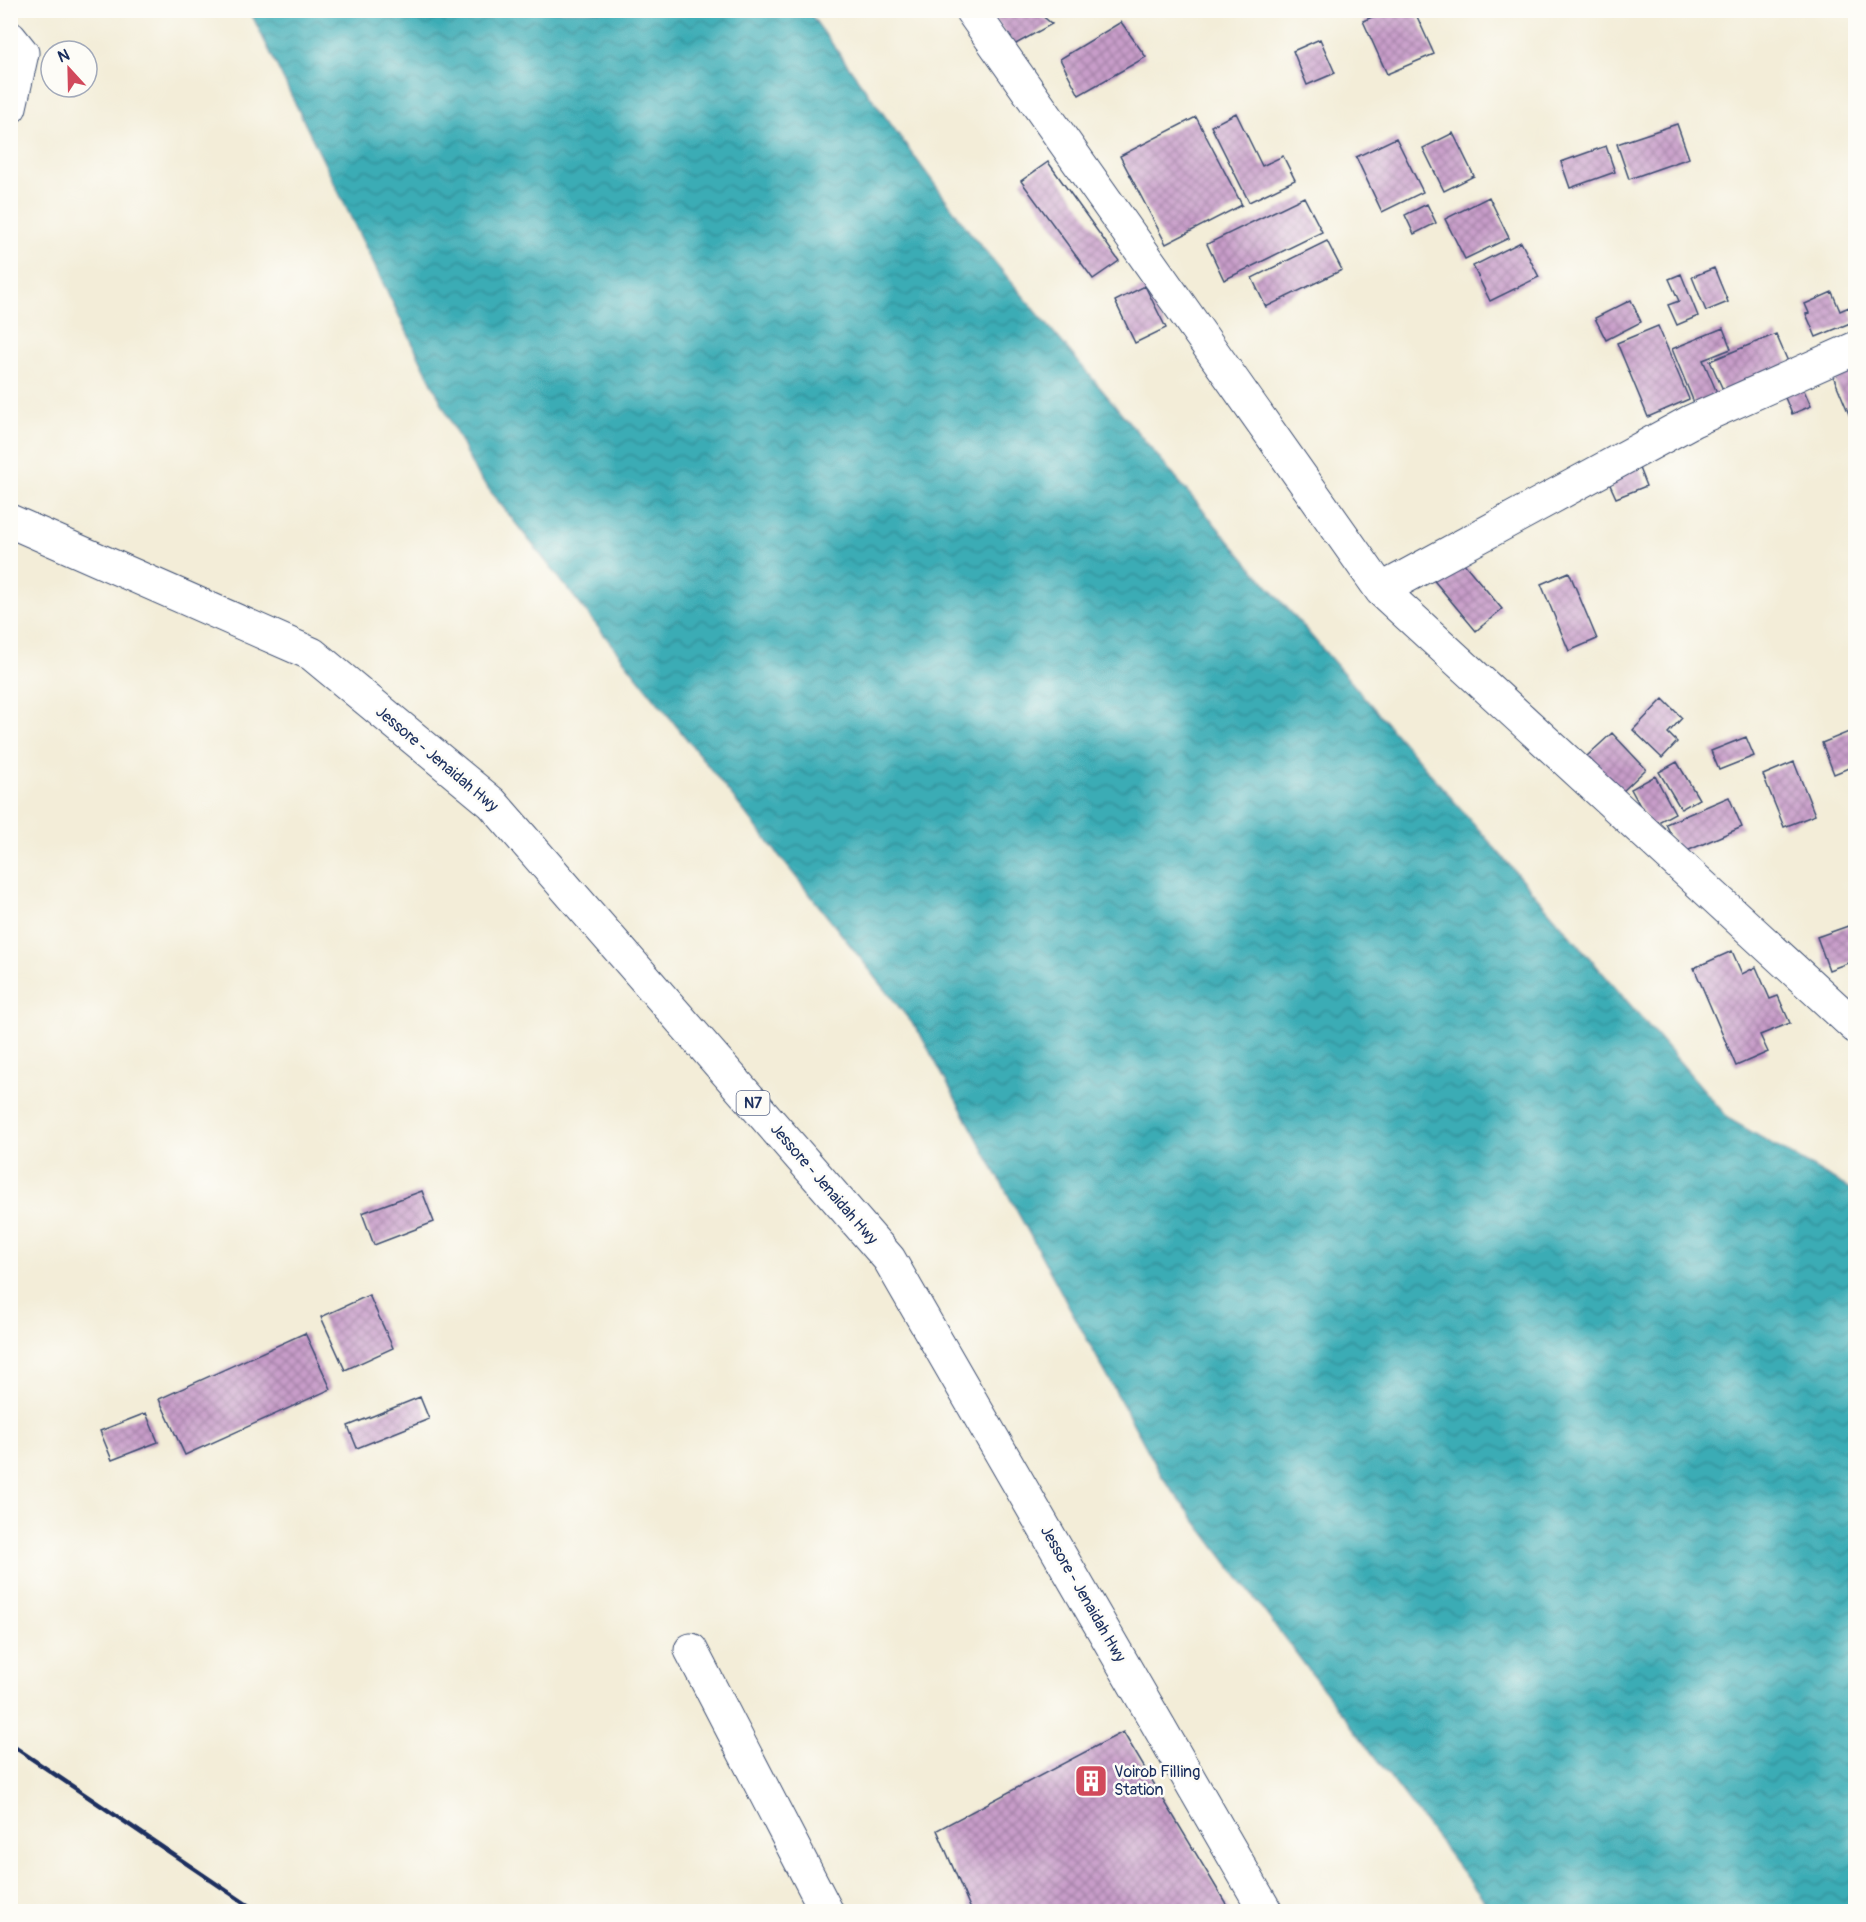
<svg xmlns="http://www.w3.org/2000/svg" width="1866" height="1922" viewBox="0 0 1866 1922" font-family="Pangolin,sans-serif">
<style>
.water{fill:url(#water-waves);stroke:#2a6e8a;stroke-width:1.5}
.building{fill:url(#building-cross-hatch)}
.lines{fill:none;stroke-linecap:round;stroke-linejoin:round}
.minor-casing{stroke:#3b4c70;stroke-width:35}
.trunk-casing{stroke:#3b4c70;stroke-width:35}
.minor{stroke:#fff;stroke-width:33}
.trunk{stroke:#fff;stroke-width:33}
.rail{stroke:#1b2f5e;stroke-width:4.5}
.labels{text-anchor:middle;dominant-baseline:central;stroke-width:5;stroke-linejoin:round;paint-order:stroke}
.shield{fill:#fdfcf7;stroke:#5f6c8c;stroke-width:1.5}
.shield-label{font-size:15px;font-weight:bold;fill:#1b2f5e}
.street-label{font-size:16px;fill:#1b2f5e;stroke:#fdfcf7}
.poi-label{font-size:16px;fill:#1b2f5e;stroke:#fdfcf7;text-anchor:start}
</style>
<defs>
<pattern id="water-waves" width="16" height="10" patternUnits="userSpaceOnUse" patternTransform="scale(1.5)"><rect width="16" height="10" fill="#3aacb5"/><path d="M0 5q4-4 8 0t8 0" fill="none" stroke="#308c96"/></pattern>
<pattern id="building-cross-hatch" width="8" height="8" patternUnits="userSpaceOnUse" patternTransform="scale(1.5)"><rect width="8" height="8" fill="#c89dc9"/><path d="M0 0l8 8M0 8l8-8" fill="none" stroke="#a280a6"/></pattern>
</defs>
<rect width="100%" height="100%" fill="#fdfcf7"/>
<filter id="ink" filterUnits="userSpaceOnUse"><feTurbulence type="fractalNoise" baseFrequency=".0167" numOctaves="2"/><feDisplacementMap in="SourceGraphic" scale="12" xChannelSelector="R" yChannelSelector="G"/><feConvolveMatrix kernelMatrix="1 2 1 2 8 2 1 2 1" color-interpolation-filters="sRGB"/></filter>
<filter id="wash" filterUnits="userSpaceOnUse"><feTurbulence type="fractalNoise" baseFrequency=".008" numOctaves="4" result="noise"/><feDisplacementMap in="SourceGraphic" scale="24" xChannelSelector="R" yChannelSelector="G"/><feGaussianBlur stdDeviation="1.35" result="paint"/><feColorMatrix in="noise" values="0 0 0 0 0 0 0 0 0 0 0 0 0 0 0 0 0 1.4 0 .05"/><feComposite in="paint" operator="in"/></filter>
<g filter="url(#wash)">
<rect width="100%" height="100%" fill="#f3edd8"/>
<path class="water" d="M250 11H808L971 234 1223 534 1729 1119 1855 1192V1911H1492L1163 1478 919 1032 476 473Z"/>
<g id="blocks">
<path class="building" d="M988 10H1035L1052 24 1014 45Z
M1388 10H1414L1434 54 1387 74 1363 21Z
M1121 22 1146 57 1079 95 1060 59Z
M1320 39 1335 73 1307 85 1293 51Z
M1236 113 1262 166 1283 156 1295 180 1249 202 1211 126Z
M1196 117 1242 205 1166 244 1120 156Z
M1677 124 1689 158 1629 179 1617 144Z
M1453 133 1474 176 1444 191 1423 148Z
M1396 138 1423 192 1382 212 1356 157Z
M1606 146 1615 172 1570 188 1561 162Z
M1048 162 1119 261 1093 279 1021 181Z
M1304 197 1322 232 1224 280 1207 244Z
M1489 197 1509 238 1465 259 1445 219Z
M1427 204 1436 223 1414 234 1405 215Z
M1327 241 1342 270 1266 307 1252 278Z
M1521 242 1539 277 1490 301 1473 266Z
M1714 268 1728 302 1706 311 1692 277Z
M1681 274 1698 316 1677 325 1668 305 1679 301 1669 279Z
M1145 286 1166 328 1135 343 1115 301Z
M1832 292 1840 311 1849 307 1855 321 1816 337 1806 314 1809 313 1805 304Z
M1631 300 1641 322 1606 340 1595 318Z
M1658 326 1689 399 1648 417 1617 343Z
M1723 328 1731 349 1703 360 1718 395 1695 405 1672 349Z
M1776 334 1789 364 1724 392 1710 361Z
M1856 347V418L1851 419 1826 359Z
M1796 372 1811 406 1792 414 1777 379Z
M1637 463 1646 486 1616 498 1606 476Z
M1457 555 1502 609 1476 631 1431 577Z
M1569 572 1597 639 1569 651 1541 584Z
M1663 699 1682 718 1668 733 1677 742 1662 758 1633 730Z
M1856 729V765L1834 774 1822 743Z
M1612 733 1646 769 1621 793 1587 756Z
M1746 737 1754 756 1719 770 1711 751Z
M1677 762 1699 799 1681 809 1659 772Z
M1794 762 1815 815 1784 827 1763 775Z
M1655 776 1675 813 1651 826 1631 789Z
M1729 797 1742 827 1680 854 1666 824Z
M1851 925 1856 938V960L1829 970 1817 937Z
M1732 951 1742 974 1756 967 1770 999 1778 996 1790 1023 1760 1035 1768 1052 1736 1066 1694 968Z
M422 1191 434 1222 374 1245 362 1213Z
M369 1295 393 1348 345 1370 321 1317Z
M305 1333 331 1389 185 1455 159 1399Z
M420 1397 429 1419 357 1448 348 1426Z
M146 1413 158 1442 112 1460 100 1431Z
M1123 1732 1231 1912H972L937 1830Z"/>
</g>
</g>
<g filter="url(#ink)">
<use href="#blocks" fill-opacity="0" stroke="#3b4c70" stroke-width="1.5"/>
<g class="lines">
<defs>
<path id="minor" d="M971 10 1381 590 1856 1027
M10 38 22 53 10 107
M1381 590 1692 421 1856 348
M691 1650 827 1912"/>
<path id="trunk" d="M10 521 312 654 492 803 889 1259 1266 1912"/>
</defs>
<use href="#minor" class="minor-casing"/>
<use href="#trunk" class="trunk-casing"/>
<use href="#minor" class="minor"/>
<use href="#trunk" class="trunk"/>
<path class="rail" d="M10 1744 258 1912"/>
</g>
</g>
<defs>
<symbol id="building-square" viewBox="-11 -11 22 22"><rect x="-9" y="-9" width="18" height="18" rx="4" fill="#d1495b" stroke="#fdfcf7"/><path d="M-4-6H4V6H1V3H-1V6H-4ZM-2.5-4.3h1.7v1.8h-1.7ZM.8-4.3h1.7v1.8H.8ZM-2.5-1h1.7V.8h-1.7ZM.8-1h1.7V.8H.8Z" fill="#fff"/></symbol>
</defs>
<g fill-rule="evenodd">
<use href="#building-square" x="1072" y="1762" width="38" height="38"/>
</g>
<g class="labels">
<rect class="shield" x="736.5" y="1091" width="33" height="24" rx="4.5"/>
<g class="shield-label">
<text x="753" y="1103">N7</text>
</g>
<g class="street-label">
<text transform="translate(437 759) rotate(40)">Jessore - Jenaidah Hwy</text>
<text transform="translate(824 1184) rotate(49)">Jessore - Jenaidah Hwy</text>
<text transform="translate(1083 1594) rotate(60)">Jessore - Jenaidah Hwy</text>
</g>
<g class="poi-label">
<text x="1114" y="1772">Voirob Filling<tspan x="1114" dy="18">Station</tspan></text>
</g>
</g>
<rect width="1866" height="1922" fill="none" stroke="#fdfcf7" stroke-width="36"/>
<g transform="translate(69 69) rotate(338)"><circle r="28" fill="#fdfcf7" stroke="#a3aaba" stroke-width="1.5"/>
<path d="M0-4.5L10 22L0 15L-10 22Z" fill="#d1495b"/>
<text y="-9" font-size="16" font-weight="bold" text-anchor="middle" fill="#1b2f5e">N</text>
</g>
</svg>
